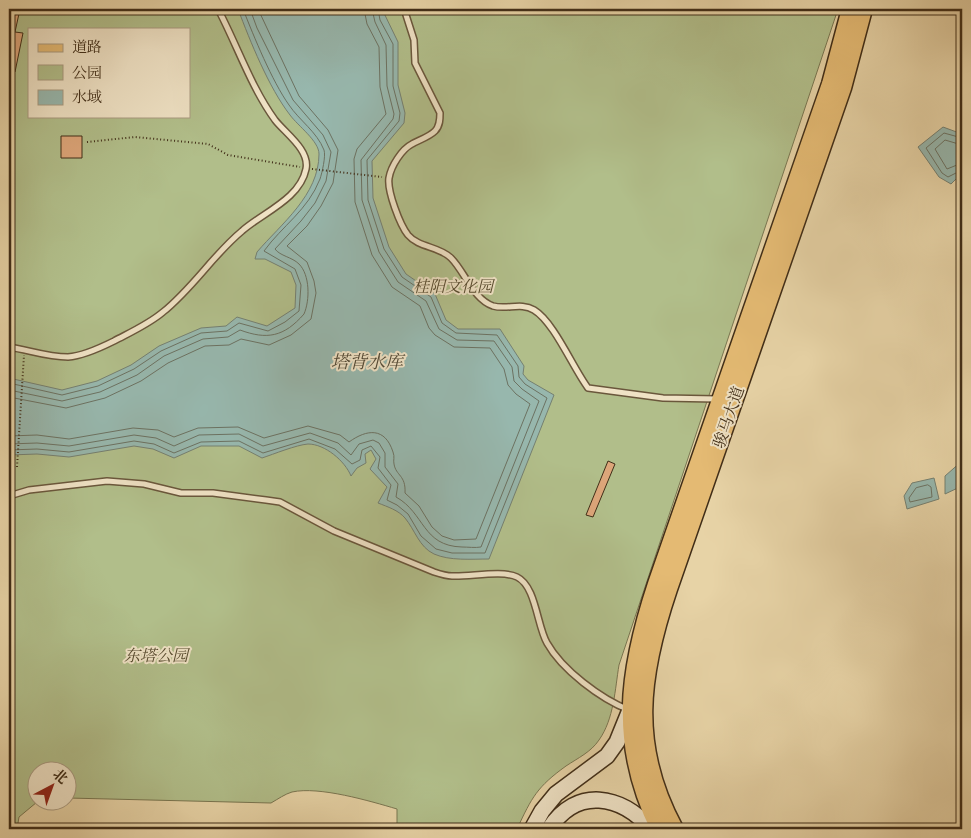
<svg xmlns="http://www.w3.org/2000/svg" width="971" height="838" viewBox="0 0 971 838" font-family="'Gentium Book Plus','Noto Serif SC',serif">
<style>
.green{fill:#b1be8a;stroke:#797651;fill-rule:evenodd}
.water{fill:#97b7ad;stroke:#758071}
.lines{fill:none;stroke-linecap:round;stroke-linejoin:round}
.shore{stroke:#6c7262;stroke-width:1}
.building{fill:#dda67a;stroke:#412e18}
.service-casing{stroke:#6a573c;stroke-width:8}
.secondary-casing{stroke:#412e18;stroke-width:18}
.primary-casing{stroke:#412e18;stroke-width:19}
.path{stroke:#412e18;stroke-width:2;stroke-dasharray:1 2.5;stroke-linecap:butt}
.service{stroke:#efe2c5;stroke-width:5}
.secondary{stroke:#efe2c5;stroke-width:15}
.primary{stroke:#e4ba73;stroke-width:16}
.labels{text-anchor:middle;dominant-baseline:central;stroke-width:4;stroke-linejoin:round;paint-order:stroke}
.park-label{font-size:16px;font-style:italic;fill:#574b2f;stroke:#efe2c5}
.street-label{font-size:16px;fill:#412e18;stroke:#efe2c5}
.water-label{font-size:18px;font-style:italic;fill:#524936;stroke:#efe2c5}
</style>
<rect width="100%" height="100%" fill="#e7d3a6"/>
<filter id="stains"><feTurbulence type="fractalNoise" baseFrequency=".004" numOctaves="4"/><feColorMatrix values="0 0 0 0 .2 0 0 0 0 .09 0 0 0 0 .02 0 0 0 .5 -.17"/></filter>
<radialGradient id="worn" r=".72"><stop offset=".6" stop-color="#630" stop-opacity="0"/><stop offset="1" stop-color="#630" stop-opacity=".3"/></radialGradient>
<path class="green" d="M9 9H838L619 665C615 689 614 719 599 740 591 752 578 758 566 766 537 787 532 797 517 829H397V809C370 801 319 786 292 792 285 794 278 799 271 803L68 798V770H38V800L43 801 37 802 19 817 17 829H9ZM29 29H189V116H29Z"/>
<path class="water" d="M238 9H382L398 42V85L405 113 404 123 372 161 373 198 389 247 406 274 435 294 446 320 458 329H500L524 366 523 374 528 380 554 395 489 559C471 559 450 561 434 554 419 547 415 530 405 518 398 510 388 507 378 503L387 487 370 469 376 459 371 450 365 454 366 463 357 468 351 476C345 461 325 444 308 444 296 445 274 454 262 458L239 446H201L174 458 153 449 134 446 69 457 37 454 9 455V378L62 390 97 381 131 365 159 346 201 328 226 326 237 317 267 326 295 308 296 285 291 272 265 259H255L257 252C281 224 319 195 319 154 319 141 298 126 290 115 269 88 250 41 238 9Z
M943 127 962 134V173L951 184 939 177 918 147Z
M962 461V486L945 494V476Z
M934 478 939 499 907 509 904 496 912 483Z"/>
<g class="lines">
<path class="shore" d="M962 138 944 133 926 148 942 173 948 177 962 170
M962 145 945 140 935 149 947 169 962 163
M9 383 62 395 98 386 134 369 161 351 201 333 227 331 239 323 268 331 285 322 299 311 301 285 295 269 264 251C282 226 308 210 320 179 322 173 326 156 324 150 317 132 299 120 289 105 272 81 254 37 243 9
M9 390 62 401 100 392 137 375 164 356 203 339 228 337 240 330C267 340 284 337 304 314 310 300 310 275 299 264 292 257 280 256 275 249L301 221 315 203 326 181 331 152 323 135 293 100 257 28 250 9
M9 397 66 408 105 398 141 381 168 363 205 346 229 345 241 339 269 345 291 335 311 319 316 293 314 281 307 262 287 246 307 226 321 206 333 183 338 150 328 130 299 96 258 9
M9 436 37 435 69 439 133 428 158 430 174 437 198 428 238 427 264 438 308 426 340 435 349 442C367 429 385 427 393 452 395 457 393 460 394 464 396 476 406 475 405 493L419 506 432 527 442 536 454 540 476 539 530 404 516 394 508 385 504 369 490 348 454 347 435 335 429 328 420 306 392 287 372 255 355 202 354 159 357 149 386 114 380 87 379 47 367 24 364 9
M9 444 37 443 69 446 134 435 156 438 174 446 199 435 239 434 263 446 310 433 338 443 351 455 359 444 373 440 379 443 385 453V467L398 484 396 497C425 513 422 546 462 547 468 547 475 548 481 547L539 401 522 389 514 381 512 367 494 341 457 340 439 329 426 301 398 282 379 252 362 200 361 160 393 119 394 114 387 86 386 45 375 22 372 9
M9 450 37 449 69 452 134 441 154 444 174 453 201 442 239 441 263 453 309 439 335 449 352 464 360 460 362 450 371 446 380 457 378 468 391 485 387 500 397 505 408 514 421 536 436 549 452 553H485L547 398 525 384 519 377 518 366 497 335 456 333 442 323 431 297 402 277 384 249 368 200 367 160 399 121 400 113 393 86V44L380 20 378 9
M928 485 931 487 932 497 910 502 909 498 916 488Z"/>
</g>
<path class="building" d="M9 9H20L15 32 23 33 15 72 9 71Z
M61 136H82V158H61Z
M608 461 615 464 593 517 586 515Z"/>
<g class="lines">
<defs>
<path id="service" d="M408 9 406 15 414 40 415 63 440 113C440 119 440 126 435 131 429 137 419 140 412 144 402 149 391 166 389 178 387 191 400 225 408 235 419 248 439 246 451 258 465 272 473 299 493 306 507 310 521 302 534 310 554 322 573 368 588 388L663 398 717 399
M9 347C29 350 47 357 68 357 83 356 102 347 114 341 131 332 149 324 163 312 193 288 213 255 242 231 262 213 300 199 306 169 310 150 285 133 275 120 251 87 237 45 218 9
M9 496 29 490 107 481 144 484 181 493H213L266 500 280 502 334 531 434 572C440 574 446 576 452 576 470 577 502 570 517 577 536 586 537 626 547 643 562 670 601 699 629 710"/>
<path id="secondary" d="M532 829 542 811 556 794 607 756 617 742 630 710
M549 829C577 786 621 795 651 829"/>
<path id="primary" d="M659 829C617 744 627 671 656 584L830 84 850 9
M675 829C630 746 640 675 669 589L843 88 864 9"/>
</defs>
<use href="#service" class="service-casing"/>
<use href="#secondary" class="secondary-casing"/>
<use href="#primary" class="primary-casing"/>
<path class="path" d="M87 142 135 137 208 144 228 155 300 167
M312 169 382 177
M17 467 24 355"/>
<use href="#service" class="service"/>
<use href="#secondary" class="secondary"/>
<use href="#primary" class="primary"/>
</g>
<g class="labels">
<g class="park-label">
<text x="453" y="286">桂阳文化园</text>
<text x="156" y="655">东塔公园</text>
</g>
<g class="street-label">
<text transform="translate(728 417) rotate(-71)">骏马大道</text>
</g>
<g class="water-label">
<text x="367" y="361">塔背水库</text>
</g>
</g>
<rect width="971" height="838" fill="none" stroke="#e7d3a6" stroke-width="30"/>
<rect x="10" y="10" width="951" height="818" fill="none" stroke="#412e18" stroke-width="2.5"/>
<rect x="15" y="15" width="941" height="808" fill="none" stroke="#412e18"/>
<rect x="28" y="28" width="162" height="90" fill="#efe2c5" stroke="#a99a80"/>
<rect x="38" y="44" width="25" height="8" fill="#e4ba73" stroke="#a99a80"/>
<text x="72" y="52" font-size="15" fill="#412e18">道路</text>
<rect x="38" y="65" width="25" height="15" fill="#b1be8a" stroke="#a99a80"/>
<text x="72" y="78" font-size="15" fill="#412e18">公园</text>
<rect x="38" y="90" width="25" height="15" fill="#97b7ad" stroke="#a99a80"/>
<text x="72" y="102" font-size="15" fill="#412e18">水域</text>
<g transform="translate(52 786) rotate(41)"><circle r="24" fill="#efe2c5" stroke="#a99a80"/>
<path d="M0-4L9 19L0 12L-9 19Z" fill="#8f2418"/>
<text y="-8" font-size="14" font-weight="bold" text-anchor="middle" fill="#412e18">北</text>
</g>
<rect width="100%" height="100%" filter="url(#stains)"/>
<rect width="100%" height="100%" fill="url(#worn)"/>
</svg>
